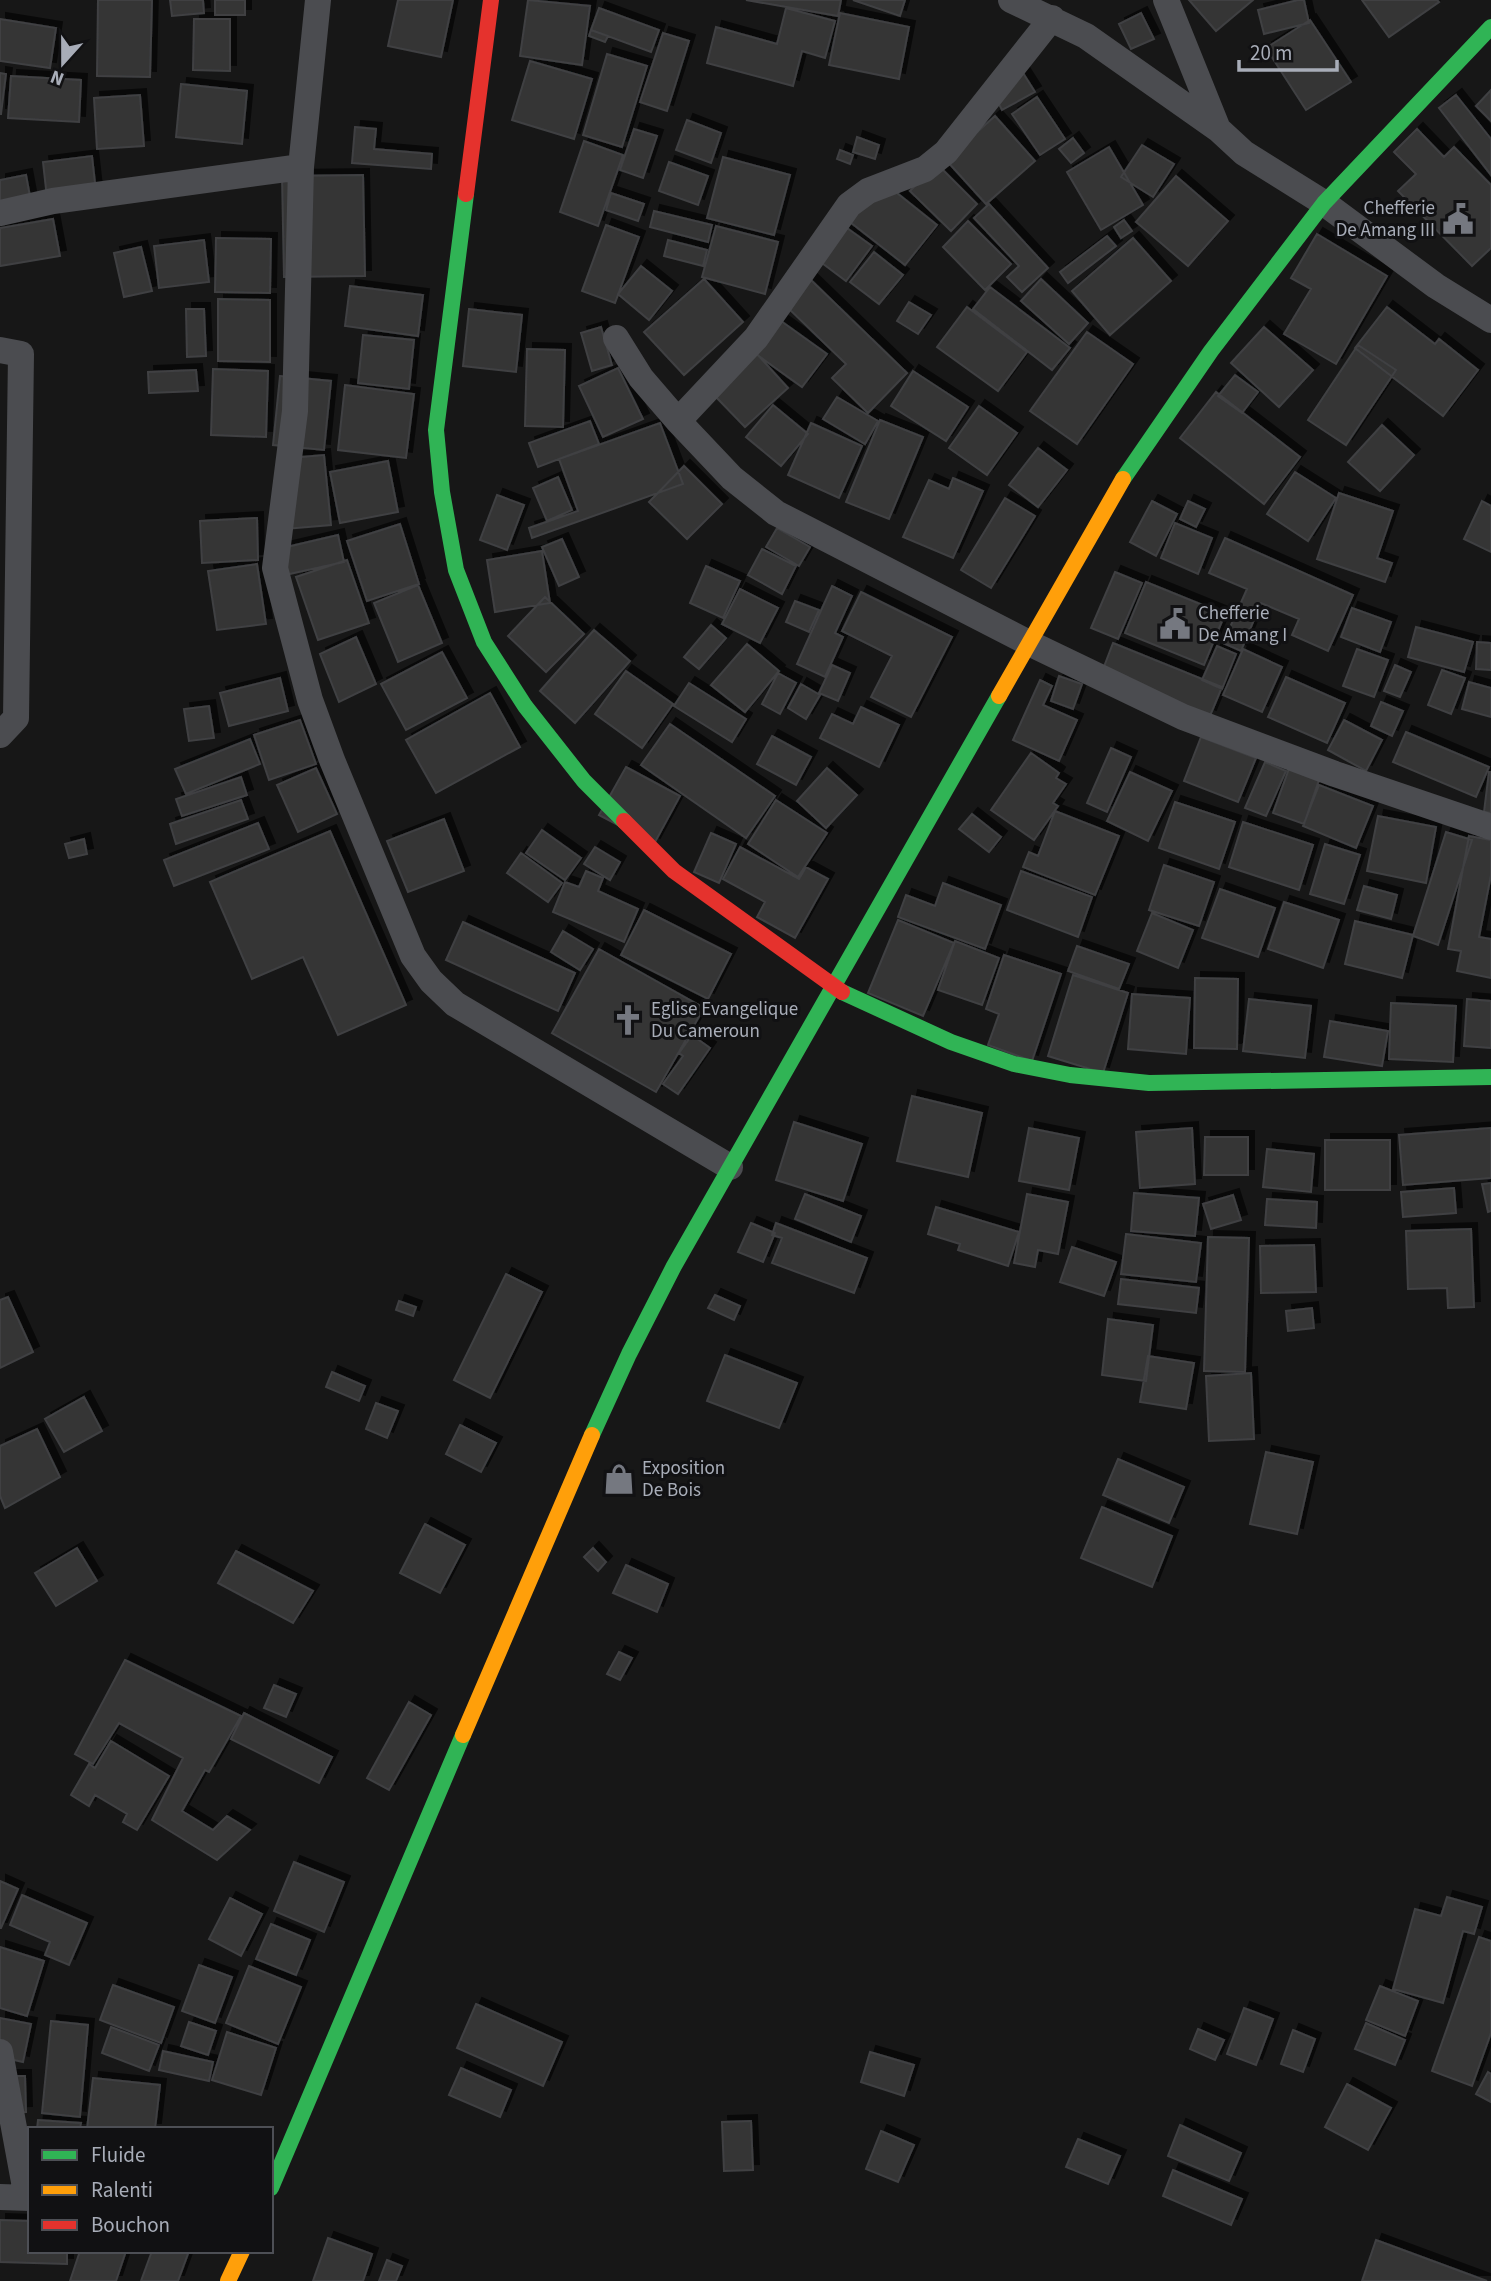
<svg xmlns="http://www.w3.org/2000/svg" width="1491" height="2281" viewBox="0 0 1491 2281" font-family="'Source Sans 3',sans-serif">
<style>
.building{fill:#353536;stroke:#3f4043;stroke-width:2;filter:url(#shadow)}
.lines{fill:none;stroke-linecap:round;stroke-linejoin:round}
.street{stroke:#4b4c50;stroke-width:26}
.fast{stroke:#30b455;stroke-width:16}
.slow{stroke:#ff9f0a;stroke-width:16}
.jam{stroke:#e5322d;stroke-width:16}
.labels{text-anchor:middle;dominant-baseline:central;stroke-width:6;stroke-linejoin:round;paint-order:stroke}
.poi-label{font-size:19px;fill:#a8adb8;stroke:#111113;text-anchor:start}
</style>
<defs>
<filter id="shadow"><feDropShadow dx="6" dy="-6" stdDeviation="0" flood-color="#0009"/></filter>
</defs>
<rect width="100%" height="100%" fill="#171717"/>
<path class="building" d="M98 0H152L150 77 97 76Z
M170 0H203L204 13 172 16Z
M215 0H245V15H215Z
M398 0H453L441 57 388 46Z
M528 0 590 6 582 65 520 56Z
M746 0H841L838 16Z
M853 0H905L900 16Z
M1189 0H1253L1216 31Z
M1298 0H1304L1309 23 1264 34 1258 10Z
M1362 0H1437L1439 2 1389 37Z
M599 8 659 30 651 52 591 30Z
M786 8 835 21 825 58 802 51 793 86 707 63 716 27 777 44Z
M840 13 909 27 899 79 829 65Z
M1141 13 1154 39 1131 49 1119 24Z
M0 19 56 28 50 68 0 61Z
M194 19H230V71L193 70Z
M1310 20 1351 82 1306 110 1266 48Z
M591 30 608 36 605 42 589 36Z
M663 33 689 41 667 111 640 102Z
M607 54 647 66 622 147 583 135Z
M530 61 592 79 574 139 512 120Z
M0 73 6 74 1 114H0Z
M1023 73 1035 92 1002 110 992 91Z
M11 76 81 80 79 122 8 118Z
M181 84 247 91 242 144 176 137Z
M1491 90V121L1476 106Z
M140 95 144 146 97 149 94 98Z
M1456 95 1491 139V175L1439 108Z
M1037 97 1065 139 1040 155 1012 114Z
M995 116 1035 161 986 204 946 160Z
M687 120 721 133 711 163 676 150Z
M355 127 376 129 374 149 432 154 431 169 352 163Z
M634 129 657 136 643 178 620 170Z
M1417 129 1444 157 1454 147 1491 185V248L1472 266 1398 191 1416 174 1394 152Z
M857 137 879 145 875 159 853 152Z
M1073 138 1084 153 1071 163 1059 149Z
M584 141 623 155 598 226 560 212Z
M1142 145 1174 164 1153 197 1121 177Z
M1109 147 1143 205 1101 230 1067 172Z
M840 150 853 155 850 164 837 159Z
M92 156 96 192 47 198 43 162Z
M723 157 790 175 774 235 707 218Z
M669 162 708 176 698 205 659 191Z
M937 164 977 204 951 231 910 191Z
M26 175 31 202 0 207V180Z
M363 175 365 276 284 277 282 176Z
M1176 176 1228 221 1188 266 1136 222Z
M882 181 937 225 905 265 850 222Z
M611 193 644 204 638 221 606 210Z
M989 204 1048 268 1022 292 1007 277 1019 266 974 218Z
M654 211 712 225 708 242 650 227Z
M53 219 60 256 0 266V228Z
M1124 220 1132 231 1121 238 1114 227Z
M968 221 1011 264 985 290 943 247Z
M606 225 639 237 615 303 582 291Z
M716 226 778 242 765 294 702 277Z
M847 228 872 246 846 281 822 263Z
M1317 234 1387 276 1336 364 1284 334 1311 289 1291 278Z
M1107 236 1116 246 1068 283 1060 272Z
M216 238 271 239 270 293 215 292Z
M1133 238 1171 281 1110 335 1072 291Z
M204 240 209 282 159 288 154 246Z
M668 240 707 250 703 266 664 256Z
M141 247 152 291 124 297 114 253Z
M874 252 903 275 879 304 850 282Z
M641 266 672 291 649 320 618 294Z
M704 279 743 322 684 375 644 332Z
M1041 279 1088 323 1069 344 1021 301Z
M811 280 907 373 868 413 832 378 846 364 786 306Z
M350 286 423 295 418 336 345 326Z
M990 287 1070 348 1052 370 973 309Z
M218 299 270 300V362L218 361Z
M909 302 931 315 918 334 897 321Z
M967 307 1027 352 998 391 937 347Z
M1387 307 1435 344 1439 339 1478 370 1443 416 1355 348Z
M186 309H204L206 356 187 357Z
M469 309 522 315 516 372 463 366Z
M781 321 827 354 802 387 756 354Z
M601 327 612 365 592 371 581 333Z
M1264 327 1313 370 1279 407 1231 363Z
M1087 332 1133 364 1077 444 1030 411Z
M363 335 414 340 409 389 358 383Z
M1358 345 1396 370 1346 445 1308 420Z
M527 349 565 350 563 427 525 426Z
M757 354 788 388 745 427 713 394Z
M618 368 643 419 603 437 579 386Z
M213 369 268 371 266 437 211 435Z
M196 370 198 391 149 393 148 372Z
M913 371 968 407 946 441 891 406Z
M1235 375 1258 392 1242 413 1218 396Z
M280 376 331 381 324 450 273 445Z
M345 385 414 394 406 458 338 450Z
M1216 392 1300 457 1264 504 1180 438Z
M837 397 878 421 865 444 823 419Z
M773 405 808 434 781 466 746 437Z
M979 406 1017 433 987 475 949 448Z
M880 420 923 437 889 519 846 502Z
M590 421 599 444 538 467 529 443Z
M660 423 683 484 532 538 529 528 578 511 559 459Z
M811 423 862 446 839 498 788 475Z
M1382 425 1414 455 1380 491 1348 462Z
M1038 448 1067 470 1038 507 1009 485Z
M324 455 331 525 285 529 278 459Z
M388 461 398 512 340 523 330 472Z
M684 466 722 504 687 539 649 502Z
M1295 472 1336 498 1308 541 1267 514Z
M558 477 572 510 547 521 533 488Z
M953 478 983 491 953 558 903 537 929 480 949 489Z
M1339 493 1393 511 1377 558 1392 563 1385 582 1317 559Z
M497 495 524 505 507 550 480 540Z
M1005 498 1035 516 991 588 961 570Z
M1152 501 1177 514 1156 556 1130 542Z
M1188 501 1205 509 1196 527 1180 519Z
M1482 501 1491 506V552L1464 539Z
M257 518 258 560 202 563 200 521Z
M1175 523 1212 538 1198 574 1161 558Z
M400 524 419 584 367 601 347 541Z
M777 528 810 547 799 566 766 547Z
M338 535 344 562 285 575 278 549Z
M1225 538 1353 595 1328 651 1292 635 1299 619 1261 603 1241 651 1223 643 1247 589 1209 573Z
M562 539 579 577 559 586 542 547Z
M762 549 796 566 782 594 748 575Z
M542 551 550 603 495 612 487 560Z
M347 560 369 623 318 640 296 577Z
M257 564 266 624 217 630 208 571Z
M706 566 740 581 723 618 690 603Z
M1115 572 1142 583 1118 639 1091 628Z
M1146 582 1225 614 1204 665 1125 633Z
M418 585 442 643 398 662 374 603Z
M832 586 852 596 835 633 843 637 825 677 797 664Z
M740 589 778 608 760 643 722 624Z
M861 592 952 637 911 717 871 697 892 656 842 631Z
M545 597 584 634 546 672 508 636Z
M795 601 819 610 809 632 786 622Z
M1352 608 1391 622 1380 652 1341 637Z
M711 625 726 638 699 669 684 657Z
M1416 627 1473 642 1464 672 1408 657Z
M594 630 630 661 575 723 540 691Z
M356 637 376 684 339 702 320 654Z
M1477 642 1491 643V670L1476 669Z
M1113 643 1222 687 1210 716 1102 672Z
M747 644 779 671 745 712 711 685Z
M1217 646 1236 654 1222 689 1202 680Z
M1243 649 1282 667 1262 712 1223 695Z
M1357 649 1388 660 1374 697 1343 686Z
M442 652 467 698 406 730 381 684Z
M832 665 850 673 838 701 819 693Z
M1395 665 1411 672 1400 697 1384 691Z
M1442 670 1465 678 1451 714 1428 705Z
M626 671 673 704 642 748 595 714Z
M778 673 796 683 780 714 762 704Z
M1059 676 1082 684 1073 709 1051 701Z
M1286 677 1345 703 1327 743 1268 717Z
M280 678 288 711 229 726 220 693Z
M1040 680 1052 686 1043 705 1077 720 1059 761 1013 740Z
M1469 682 1491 688V717L1462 709Z
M689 683 746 719 732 742 674 706Z
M801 684 820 695 806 719 788 708Z
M490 693 520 747 436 793 406 740Z
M1381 702 1403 711 1392 736 1371 726Z
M209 706 214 738 189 741 184 709Z
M861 707 899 725 879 767 820 738 832 714 853 724Z
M300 720 316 764 269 780 254 735Z
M1344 720 1382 740 1366 771 1328 750Z
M670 724 775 796 746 838 641 765Z
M1406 732 1489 767 1476 797 1393 762Z
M772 736 811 757 796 785 757 764Z
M1201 737 1256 758 1238 802 1184 781Z
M250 739 260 764 186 794 175 769Z
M1111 748 1131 757 1107 812 1087 803Z
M1031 753 1059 773 1056 778 1066 784 1053 803 1058 806 1034 840 991 810Z
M1265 762 1286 771 1266 816 1245 808Z
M1290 766 1320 777 1304 824 1273 813Z
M626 767 680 796 654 844 599 815Z
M316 768 337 814 298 832 277 785Z
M827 768 857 795 826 828 797 801Z
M1130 772 1172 791 1148 841 1107 821Z
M1489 772H1491V813L1484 812Z
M241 777 247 795 182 816 176 799Z
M1319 785 1373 806 1356 848 1303 826Z
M241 800 248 819 176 844 170 824Z
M776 800 827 833 798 877 748 844Z
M1175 802 1235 822 1219 869 1159 848Z
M1055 811 1119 836 1095 895 1023 867 1029 852 1038 856Z
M972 814 1001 837 989 852 959 829Z
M1378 816 1436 827 1426 883 1367 871Z
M444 819 464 871 408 892 387 841Z
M1243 822 1313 845 1299 890 1229 867Z
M258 823 269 849 174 886 164 860Z
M542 830 581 858 565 880 526 853Z
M330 831 406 1005 338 1035 303 957 252 979 210 882Z
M1446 832 1472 840 1438 945 1413 936Z
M711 833 736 844 719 883 694 872Z
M1469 836 1491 840V875L1479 937 1491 939V978L1457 971 1461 951 1448 949Z
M84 839 87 854 69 858 65 844Z
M1325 844 1360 855 1344 904 1310 894Z
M595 847 620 862 610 880 584 864Z
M740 847 799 879 806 867 828 879 795 938 757 917 765 902 723 879Z
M521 853 562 883 548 902 507 873Z
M1164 865 1214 882 1199 926 1149 910Z
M586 871 603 878 598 891 638 909 624 942 553 912 565 882 579 887Z
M1021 871 1092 897 1078 937 1007 910Z
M943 883 1001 905 985 949 898 917 906 895 935 906Z
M1364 886 1397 895 1391 919 1357 910Z
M1220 889 1275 908 1258 957 1202 938Z
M1284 902 1339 920 1323 968 1268 949Z
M644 910 731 954 708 999 621 955Z
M1152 913 1193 930 1178 968 1137 951Z
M898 920 954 943 923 1016 868 993Z
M1355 921 1413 935 1402 978 1345 964Z
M463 922 575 973 558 1011 446 960Z
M563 931 593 949 580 970 551 952Z
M955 941 999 958 982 1005 938 990Z
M1077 946 1129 964 1119 989 1068 971Z
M599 949 704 1008 656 1092 552 1033Z
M1004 955 1061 974 1032 1061 988 1045 999 1014 986 1009Z
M1073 975 1128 993 1103 1073 1048 1056Z
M1195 978 1238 979 1237 1049 1194 1048Z
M1132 994 1190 998 1186 1054 1128 1049Z
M1249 999 1311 1006 1305 1058 1243 1051Z
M1467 999 1491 1001V1048L1464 1046Z
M1391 1003 1456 1006 1453 1062 1389 1059Z
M1330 1021 1388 1031 1382 1066 1324 1057Z
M692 1035 710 1048 678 1094 663 1084 683 1056 679 1053Z
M912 1096 982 1113 968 1177 897 1161Z
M794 1122 862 1144 843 1201 776 1180Z
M1029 1128 1079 1138 1069 1190 1019 1181Z
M1192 1128 1195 1184 1140 1188 1136 1132Z
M1491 1128V1178L1403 1185 1399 1135Z
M1205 1137H1248V1175H1204Z
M1325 1140H1390V1190H1325Z
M1267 1149 1314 1154 1311 1192 1263 1187Z
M1491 1183V1211L1488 1212 1482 1184Z
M1454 1188 1456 1213 1403 1217 1401 1192Z
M1134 1193 1199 1198 1195 1236 1131 1231Z
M805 1194 861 1216 851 1242 795 1219Z
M1027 1194 1068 1202 1058 1254 1038 1250 1035 1267 1014 1263Z
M1233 1195 1241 1220 1211 1229 1203 1204Z
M1267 1199 1317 1202 1316 1228 1265 1225Z
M936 1207 1019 1232 1008 1266 958 1250 960 1244 928 1234Z
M751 1223 775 1233 763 1262 738 1252Z
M776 1223 867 1258 854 1293 772 1263 782 1238 772 1235Z
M1471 1229 1474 1307 1448 1308 1447 1288 1408 1289 1406 1231Z
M1126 1234 1201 1243 1196 1282 1121 1274Z
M1208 1237 1249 1238 1245 1372 1204 1371Z
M1314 1245 1316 1292 1261 1293 1260 1246Z
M1072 1247 1116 1262 1104 1296 1060 1282Z
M506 1274 542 1292 490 1398 454 1380Z
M1121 1279 1199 1288 1196 1313 1118 1304Z
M715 1295 740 1306 734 1320 708 1308Z
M8 1297 33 1352 0 1368V1300Z
M399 1301 416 1307 413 1316 396 1310Z
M1312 1308 1314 1328 1288 1331 1286 1311Z
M1108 1319 1153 1325 1146 1381 1102 1375Z
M725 1355 797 1383 779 1428 707 1401Z
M1148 1356 1194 1363 1186 1409 1140 1402Z
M332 1372 365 1386 359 1401 326 1387Z
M1251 1373 1254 1439 1209 1441 1206 1376Z
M84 1397 102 1431 64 1452 45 1419Z
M376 1403 398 1411 387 1438 366 1429Z
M460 1425 496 1443 481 1472 446 1454Z
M37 1429 60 1477 5 1508 0 1496V1446Z
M1266 1452 1313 1462 1297 1534 1250 1524Z
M1118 1459 1184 1487 1169 1523 1103 1495Z
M1102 1507 1172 1536 1152 1587 1081 1558Z
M425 1524 465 1545 440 1593 400 1573Z
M77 1548 97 1581 56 1606 35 1573Z
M593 1548 606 1562 598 1571 584 1557Z
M236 1551 313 1591 293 1623 218 1583Z
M626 1565 668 1584 657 1612 613 1593Z
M619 1652 632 1658 620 1680 607 1674Z
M125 1660 241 1716 209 1772 205 1770 182 1811 213 1830 227 1816 250 1830 217 1860 152 1820 183 1758 119 1723 93 1764 75 1754Z
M274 1685 296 1694 286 1717 264 1708Z
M409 1702 431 1715 389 1790 367 1778Z
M244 1713 332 1757 319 1783 231 1739Z
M111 1741 169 1776 137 1830 123 1822 127 1814 95 1795 89 1806 71 1795 89 1764 95 1768Z
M294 1862 344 1882 324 1932 274 1911Z
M0 1881 18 1889 1 1928H0Z
M22 1895 87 1923 69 1965 45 1955 50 1942 10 1925Z
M1447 1897 1482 1907 1474 1934 1463 1931 1443 2003 1393 1989 1415 1909 1441 1916Z
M230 1898 262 1914 241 1956 209 1939Z
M271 1924 310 1940 296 1975 256 1959Z
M1479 1937 1491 1941V2033L1472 2086 1432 2071Z
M0 1947 44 1961 27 2016 0 2008Z
M199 1965 232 1977 215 2023 182 2011Z
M249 1966 301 1987 278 2044 226 2023Z
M113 1985 174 2007 161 2043 100 2020Z
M1380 1986 1418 2001 1405 2036 1366 2020Z
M476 2004 562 2042 543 2086 457 2048Z
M1244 2008 1273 2019 1256 2065 1227 2054Z
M0 2018 31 2024 23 2062 0 2057Z
M51 2021 88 2025 80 2117 42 2113Z
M189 2022 216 2031 208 2055 181 2046Z
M1366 2023 1405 2040 1395 2065 1355 2049Z
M111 2027 159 2045 149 2071 102 2053Z
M1198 2029 1224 2040 1215 2060 1190 2049Z
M1293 2030 1315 2039 1303 2072 1281 2064Z
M227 2032 276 2048 261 2095 212 2080Z
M163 2051 213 2062 209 2081 159 2070Z
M870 2052 914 2065 904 2096 861 2082Z
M461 2068 511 2090 500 2117 449 2095Z
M1488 2072 1491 2074V2102L1476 2094Z
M0 2076H25L26 2112 0 2113Z
M93 2078 160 2085 155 2129H87Z
M1347 2084 1391 2108 1368 2150 1325 2127Z
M38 2120 81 2123 80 2129H37Z
M751 2121 753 2170 724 2171 722 2122Z
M1180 2125 1241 2153 1229 2181 1168 2156Z
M881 2131 914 2145 898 2182 866 2169Z
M1078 2139 1120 2156 1108 2184 1066 2167Z
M1173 2170 1242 2199 1231 2225 1163 2196Z
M0 2220 30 2221V2251H67V2264L0 2262Z
M328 2238 372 2254 363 2281H313Z
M1376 2240 1487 2281H1362Z
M80 2251H126L116 2281H70Z
M152 2251H189L178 2281H141Z
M387 2260 402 2266 396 2281H379Z"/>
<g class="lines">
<path class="street" d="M318 0 301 167 295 411 275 568 310 700 332 760 413 956 431 981 455 1004 730 1167
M1011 0 1086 36 1218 129 1244 153 1324 203 1436 286 1491 320
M1166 0 1218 129
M0 213 53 201 301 167
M616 338 641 378 678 421 732 478 776 513 1029 643 1183 717 1335 774 1491 827
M0 350 21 354 16 718 0 735
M678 421 756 338 849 205 868 191 925 169 946 152 1052 18
M0 2052 27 2198
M0 2197 30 2198"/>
<path class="fast" d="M466 194 436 430 442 492 456 570 484 642 525 706 584 781 624 821
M1123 479 1211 351 1324 203 1491 27
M842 992 951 1042 1014 1064 1070 1075 1149 1083 1491 1077
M592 1435 629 1354 674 1266 999 696
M271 2188 463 1735"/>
<path class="slow" d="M999 696 1123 479
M463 1735 592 1435
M228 2281 242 2251"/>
<path class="jam" d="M466 194 491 0
M624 821 674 871 842 992"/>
</g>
<defs>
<symbol id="civic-bare" viewBox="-9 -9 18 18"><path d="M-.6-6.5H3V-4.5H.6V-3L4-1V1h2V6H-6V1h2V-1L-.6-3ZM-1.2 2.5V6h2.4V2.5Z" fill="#757880" stroke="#111113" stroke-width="2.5" paint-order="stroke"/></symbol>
<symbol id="church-bare" viewBox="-9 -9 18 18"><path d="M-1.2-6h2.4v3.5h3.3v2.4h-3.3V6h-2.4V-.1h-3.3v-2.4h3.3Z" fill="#757880" stroke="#111113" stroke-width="2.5" paint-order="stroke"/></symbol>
<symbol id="shop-bare" viewBox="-9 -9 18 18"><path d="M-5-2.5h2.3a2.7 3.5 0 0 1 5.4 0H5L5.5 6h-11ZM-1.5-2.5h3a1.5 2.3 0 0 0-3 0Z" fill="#757880" stroke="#111113" stroke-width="2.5" paint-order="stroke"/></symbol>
</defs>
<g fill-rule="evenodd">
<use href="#civic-bare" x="1436" y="197" width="44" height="44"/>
<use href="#civic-bare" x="1153" y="602" width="44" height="44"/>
<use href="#church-bare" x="606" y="998" width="44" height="44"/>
<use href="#shop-bare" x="597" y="1457" width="44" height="44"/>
</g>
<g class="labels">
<g class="poi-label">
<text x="1435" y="208" text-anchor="end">Chefferie<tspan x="1435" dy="22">De Amang III</tspan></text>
<text x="1198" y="613">Chefferie<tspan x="1198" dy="22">De Amang I</tspan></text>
<text x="651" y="1009">Eglise Evangelique<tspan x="651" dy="22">Du Cameroun</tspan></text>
<text x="642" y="1468">Exposition<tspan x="642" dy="22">De Bois</tspan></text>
</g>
</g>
<rect x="28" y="2127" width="245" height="126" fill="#111113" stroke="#4d4f55" stroke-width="2"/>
<rect x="42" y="2150" width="35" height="10" fill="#30b455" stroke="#4d4f55" stroke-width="2"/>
<text x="91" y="2162" font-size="21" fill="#a8adb8">Fluide</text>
<rect x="42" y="2185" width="35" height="10" fill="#ff9f0a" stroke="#4d4f55" stroke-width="2"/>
<text x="91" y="2197" font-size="21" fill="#a8adb8">Ralenti</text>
<rect x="42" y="2220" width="35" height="10" fill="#e5322d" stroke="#4d4f55" stroke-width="2"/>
<text x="91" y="2232" font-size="21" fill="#a8adb8">Bouchon</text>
<g transform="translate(63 63) rotate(201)" stroke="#111113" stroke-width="5" paint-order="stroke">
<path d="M0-5L12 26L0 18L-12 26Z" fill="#a8adb8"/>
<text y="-10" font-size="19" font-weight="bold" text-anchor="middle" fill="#a8adb8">N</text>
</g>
<path d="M1239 60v10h98v-10" fill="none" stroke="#a8adb8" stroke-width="3.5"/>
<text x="1250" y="60" font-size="21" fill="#a8adb8" stroke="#111113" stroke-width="5" paint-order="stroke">20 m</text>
</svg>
